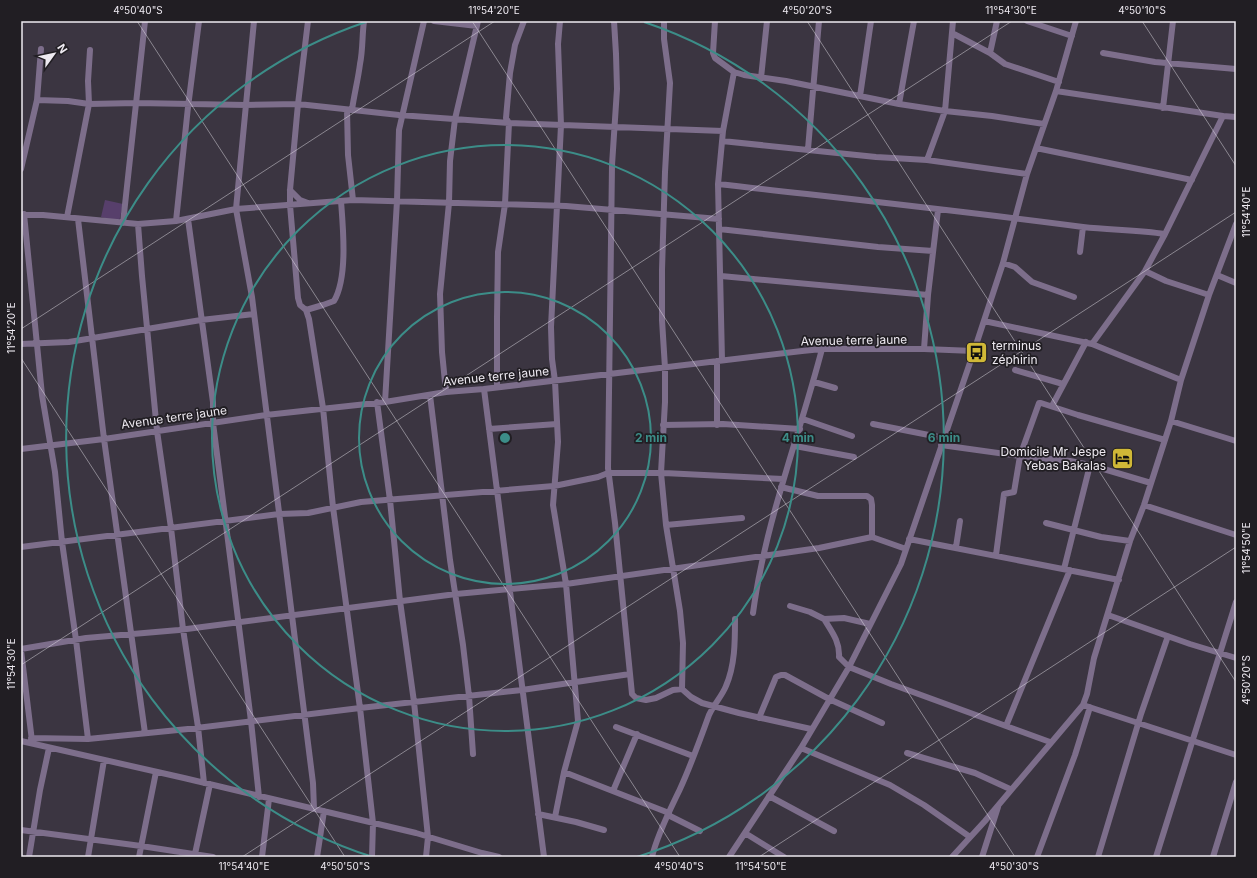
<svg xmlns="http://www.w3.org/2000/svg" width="1257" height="878" viewBox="0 0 1257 878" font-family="Inter,sans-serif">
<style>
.green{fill:#573f6b}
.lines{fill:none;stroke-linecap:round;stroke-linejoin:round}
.minor{stroke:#7d6e8b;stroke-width:6}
.ticks{fill:none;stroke:#eeeaf1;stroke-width:1;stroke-opacity:0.45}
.ring{fill:none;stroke:#3c8d88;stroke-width:2}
.labels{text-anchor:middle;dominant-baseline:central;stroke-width:3.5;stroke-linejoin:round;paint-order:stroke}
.street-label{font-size:12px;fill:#eeeaf1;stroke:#211e23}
.poi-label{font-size:12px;fill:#eeeaf1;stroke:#211e23;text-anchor:start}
.centre{fill:#3c8d88;stroke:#211e23;stroke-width:2}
.ring-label{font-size:12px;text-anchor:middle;font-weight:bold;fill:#3c8d88;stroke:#211e23;stroke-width:3.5;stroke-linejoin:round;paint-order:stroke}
.neatline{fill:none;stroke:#eeeaf1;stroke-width:1.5}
.ticks-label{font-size:10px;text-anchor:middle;fill:#eeeaf1}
</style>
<rect width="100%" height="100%" fill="#3b3541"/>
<path class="green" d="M105 200 123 204 119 222 101 217Z"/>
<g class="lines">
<path class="minor" d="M254 21 236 209 252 297 313 783 314 809
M308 21 298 104 290 190V205L298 298 300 305 306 310 309 319 323 408 333 507 360 708 373 823 372 857
M434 21 477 26
M614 21 616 54 617 89 612 165 608 468 615 523 632 694 636 698 646 700 656 698 673 690 682 689 691 697 702 703 739 713 811 729
M664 21V39L670 83 665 172 662 270V320L665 368V402L661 473 666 525 680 611 683 643 682 689
M715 21 713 53 715 58 734 72 723 131 718 184 722 360
M1027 21 1072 36
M952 33 990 53 997 21
M990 53 1005 64 1059 82
M1103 53 1155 62 1236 69
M734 72 744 75 786 81 899 104 945 111 992 116 1044 124
M761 78 767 21
M1056 91 1223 116
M860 96 871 21
M37 100 68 101 89 104 137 103 246 105 298 104 399 115 509 123 723 131
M899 104 914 21
M1163 108 1173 21
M347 110 348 155 353 200
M352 110C354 95 358 80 360 64 363 50 362 35 364 21
M722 141 876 157 927 160 1027 174
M1036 148 1192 180
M808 149 819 21
M927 160 945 111 953 21
M21 169 37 100 41 49
M718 184C840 198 962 211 1083 227 1110 230 1138 230 1165 234
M290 190 300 200 308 203
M24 214 42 395 55 472 62 542 76 640 88 739
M21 215H43L138 224 176 221 236 209 353 200 566 206 719 219
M67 217 89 104 88 81 90 50
M78 219 104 439 145 733
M188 219 213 402V423L251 721 259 797
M176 221 188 107 199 21
M123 223 145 21
M138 224 142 276 157 431 171 528 183 629 198 727 204 783
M719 229 878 247 933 251
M1080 252 1083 227
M1003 263 1015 267 1032 282 1074 297
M1145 271 1166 281 1209 295
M1217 275 1236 283
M721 276 928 295
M306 310 323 305 334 301C348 277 343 228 341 201
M984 321 1092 344 1145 271 1165 234 1223 116 1236 117
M21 344 69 342 201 320 254 314
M1092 344 1181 380
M924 349 928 295 938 210
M717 361V425
M1015 370 1063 384
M814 382 835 388
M497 387V318L498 252 505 204 509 123 506 118 510 73 515 45 524 21
M484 389 544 857
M446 392 442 352 440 294 449 203 450 161 455 119 478 21
M430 395 450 560 463 645 469 696 473 754
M377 402 390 500 400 601 414 702 428 837 426 857
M385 402 397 201 399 130 424 21
M1052 406 1086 342
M803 419 852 436
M1171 421 1236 441
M873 424 944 438
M663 425 723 424 800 429
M489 429 557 424
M941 445 1020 456 1070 461 1090 465 1151 483
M795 446 854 457
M21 449 104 439 266 415 385 402 446 392 484 389 802 351 822 349H924L974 351
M781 487 818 496H867L871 499 872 505V537
M1144 505 1236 535
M1046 523 1101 537 1130 541
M666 525 742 518
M909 539 1119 580
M21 547 279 514 308 513 361 502 554 486 598 477 608 473H664L783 479
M956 547 960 521
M996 555 1004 494 1014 492 1020 456 1039 403H1041L1078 415 1165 440
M1064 569 1090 465
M790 606 810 612 824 619 844 618 870 624
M753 613C765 523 799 437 822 349
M1108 615 1190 644 1236 658
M824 619C832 632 840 642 839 657L849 667 891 684 1050 742
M21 649 86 638 179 630 456 594 566 584 819 548 872 537 906 549
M21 650 32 741
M1083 705 1236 755
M759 718 776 677 781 675H785L829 699 882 723
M1006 726 1070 570
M616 727 693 756
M31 738 88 739 188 729 360 708 522 690 630 674
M21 741 184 778 416 833 482 853 499 857
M801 748 890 785 924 805 970 837
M907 753 975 773 1010 789
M564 772 669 813
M613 791 637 734
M769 796 834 831
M538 814 576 822 604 830
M668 815 700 831
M555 817 564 772 578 721 566 584 553 505 558 442 555 381 552 359 551 327 561 125 558 44 560 21
M21 830 141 846 213 857
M745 833 784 857
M195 854 210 784
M29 857 40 790 49 748
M88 857 104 760
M139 857 156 772
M262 857 269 799
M317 857 324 811
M652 857C657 835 670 810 680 789 691 765 700 740 709 715 714 704 722 696 726 686 735 665 735 642 735 619
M729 857 801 748 849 667 901 564 974 351 1003 263 1027 174 1056 91 1076 21
M952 857 985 821 1083 705 1087 694 1094 658 1130 541 1144 505 1171 421 1181 380 1209 295 1236 224
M982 857 998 807
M1037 857 1075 755 1090 707
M1098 857 1141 714 1168 636
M1156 857 1236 602
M1213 857 1236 782"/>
</g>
<path class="ticks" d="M137 21 680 857M472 21 1015 857M807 21 1236 682M1142 21 1236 166M21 329 495 21M21 358 345 857M21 665 1012 21M242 857 1236 212M759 857 1236 547"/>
<g class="ring">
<circle cx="505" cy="438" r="146"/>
<circle cx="505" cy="438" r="293"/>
<path d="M373 857A439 439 0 0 1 366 22M644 22A439 439 0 0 1 637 857"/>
</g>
<defs>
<symbol id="bus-square" viewBox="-11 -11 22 22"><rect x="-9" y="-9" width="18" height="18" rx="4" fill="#d0b837" stroke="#211e23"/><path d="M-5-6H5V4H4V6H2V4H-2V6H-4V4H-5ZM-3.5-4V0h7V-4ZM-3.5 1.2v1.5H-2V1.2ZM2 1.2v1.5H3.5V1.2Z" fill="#111"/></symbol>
<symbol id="hotel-square" viewBox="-11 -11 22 22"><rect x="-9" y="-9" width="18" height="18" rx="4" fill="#d0b837" stroke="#211e23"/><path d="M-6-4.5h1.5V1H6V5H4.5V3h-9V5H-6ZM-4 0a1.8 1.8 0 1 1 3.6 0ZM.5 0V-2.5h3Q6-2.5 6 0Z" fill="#111"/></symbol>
</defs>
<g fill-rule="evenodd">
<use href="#bus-square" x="964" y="340" width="25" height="25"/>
<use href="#hotel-square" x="1110" y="446" width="25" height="25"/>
</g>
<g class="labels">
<g class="street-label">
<text transform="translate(854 340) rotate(-1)">Avenue terre jaune</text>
<text transform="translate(496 376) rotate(-6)">Avenue terre jaune</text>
<text transform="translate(174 417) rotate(-8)">Avenue terre jaune</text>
</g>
<g class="poi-label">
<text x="992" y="345">terminus<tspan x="992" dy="14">zéphirin</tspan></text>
<text x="1106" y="451" text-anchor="end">Domicile Mr Jespe<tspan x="1106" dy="14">Yebas Bakalas</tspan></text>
</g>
</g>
<circle cx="505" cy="438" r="6" class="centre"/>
<g class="ring-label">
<text x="651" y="442">2 min</text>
<text x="798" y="442">4 min</text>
<text x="944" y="442">6 min</text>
</g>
<rect width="1257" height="878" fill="none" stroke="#211e23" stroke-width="44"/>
<g transform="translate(54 54) rotate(57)" stroke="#211e23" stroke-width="3" paint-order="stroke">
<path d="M0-3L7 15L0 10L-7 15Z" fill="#eeeaf1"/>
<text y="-6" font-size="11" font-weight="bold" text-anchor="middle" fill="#eeeaf1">N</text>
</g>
<rect x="22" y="22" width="1213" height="834" class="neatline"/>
<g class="ticks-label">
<text x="138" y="14">4°50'40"S</text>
<text x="494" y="14">11°54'20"E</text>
<text x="807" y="14">4°50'20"S</text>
<text x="1011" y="14">11°54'30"E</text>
<text x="1142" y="14">4°50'10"S</text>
<text transform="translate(1246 212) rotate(-90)" y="4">11°54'40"E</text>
<text transform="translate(11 328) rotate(-90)" y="4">11°54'20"E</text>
<text transform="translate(1246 548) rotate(-90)" y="4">11°54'50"E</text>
<text transform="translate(11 664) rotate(-90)" y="4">11°54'30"E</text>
<text transform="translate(1246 680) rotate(-90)" y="4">4°50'20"S</text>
<text x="244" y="870">11°54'40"E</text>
<text x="345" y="870">4°50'50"S</text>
<text x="679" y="870">4°50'40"S</text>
<text x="761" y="870">11°54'50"E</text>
<text x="1014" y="870">4°50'30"S</text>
</g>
</svg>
